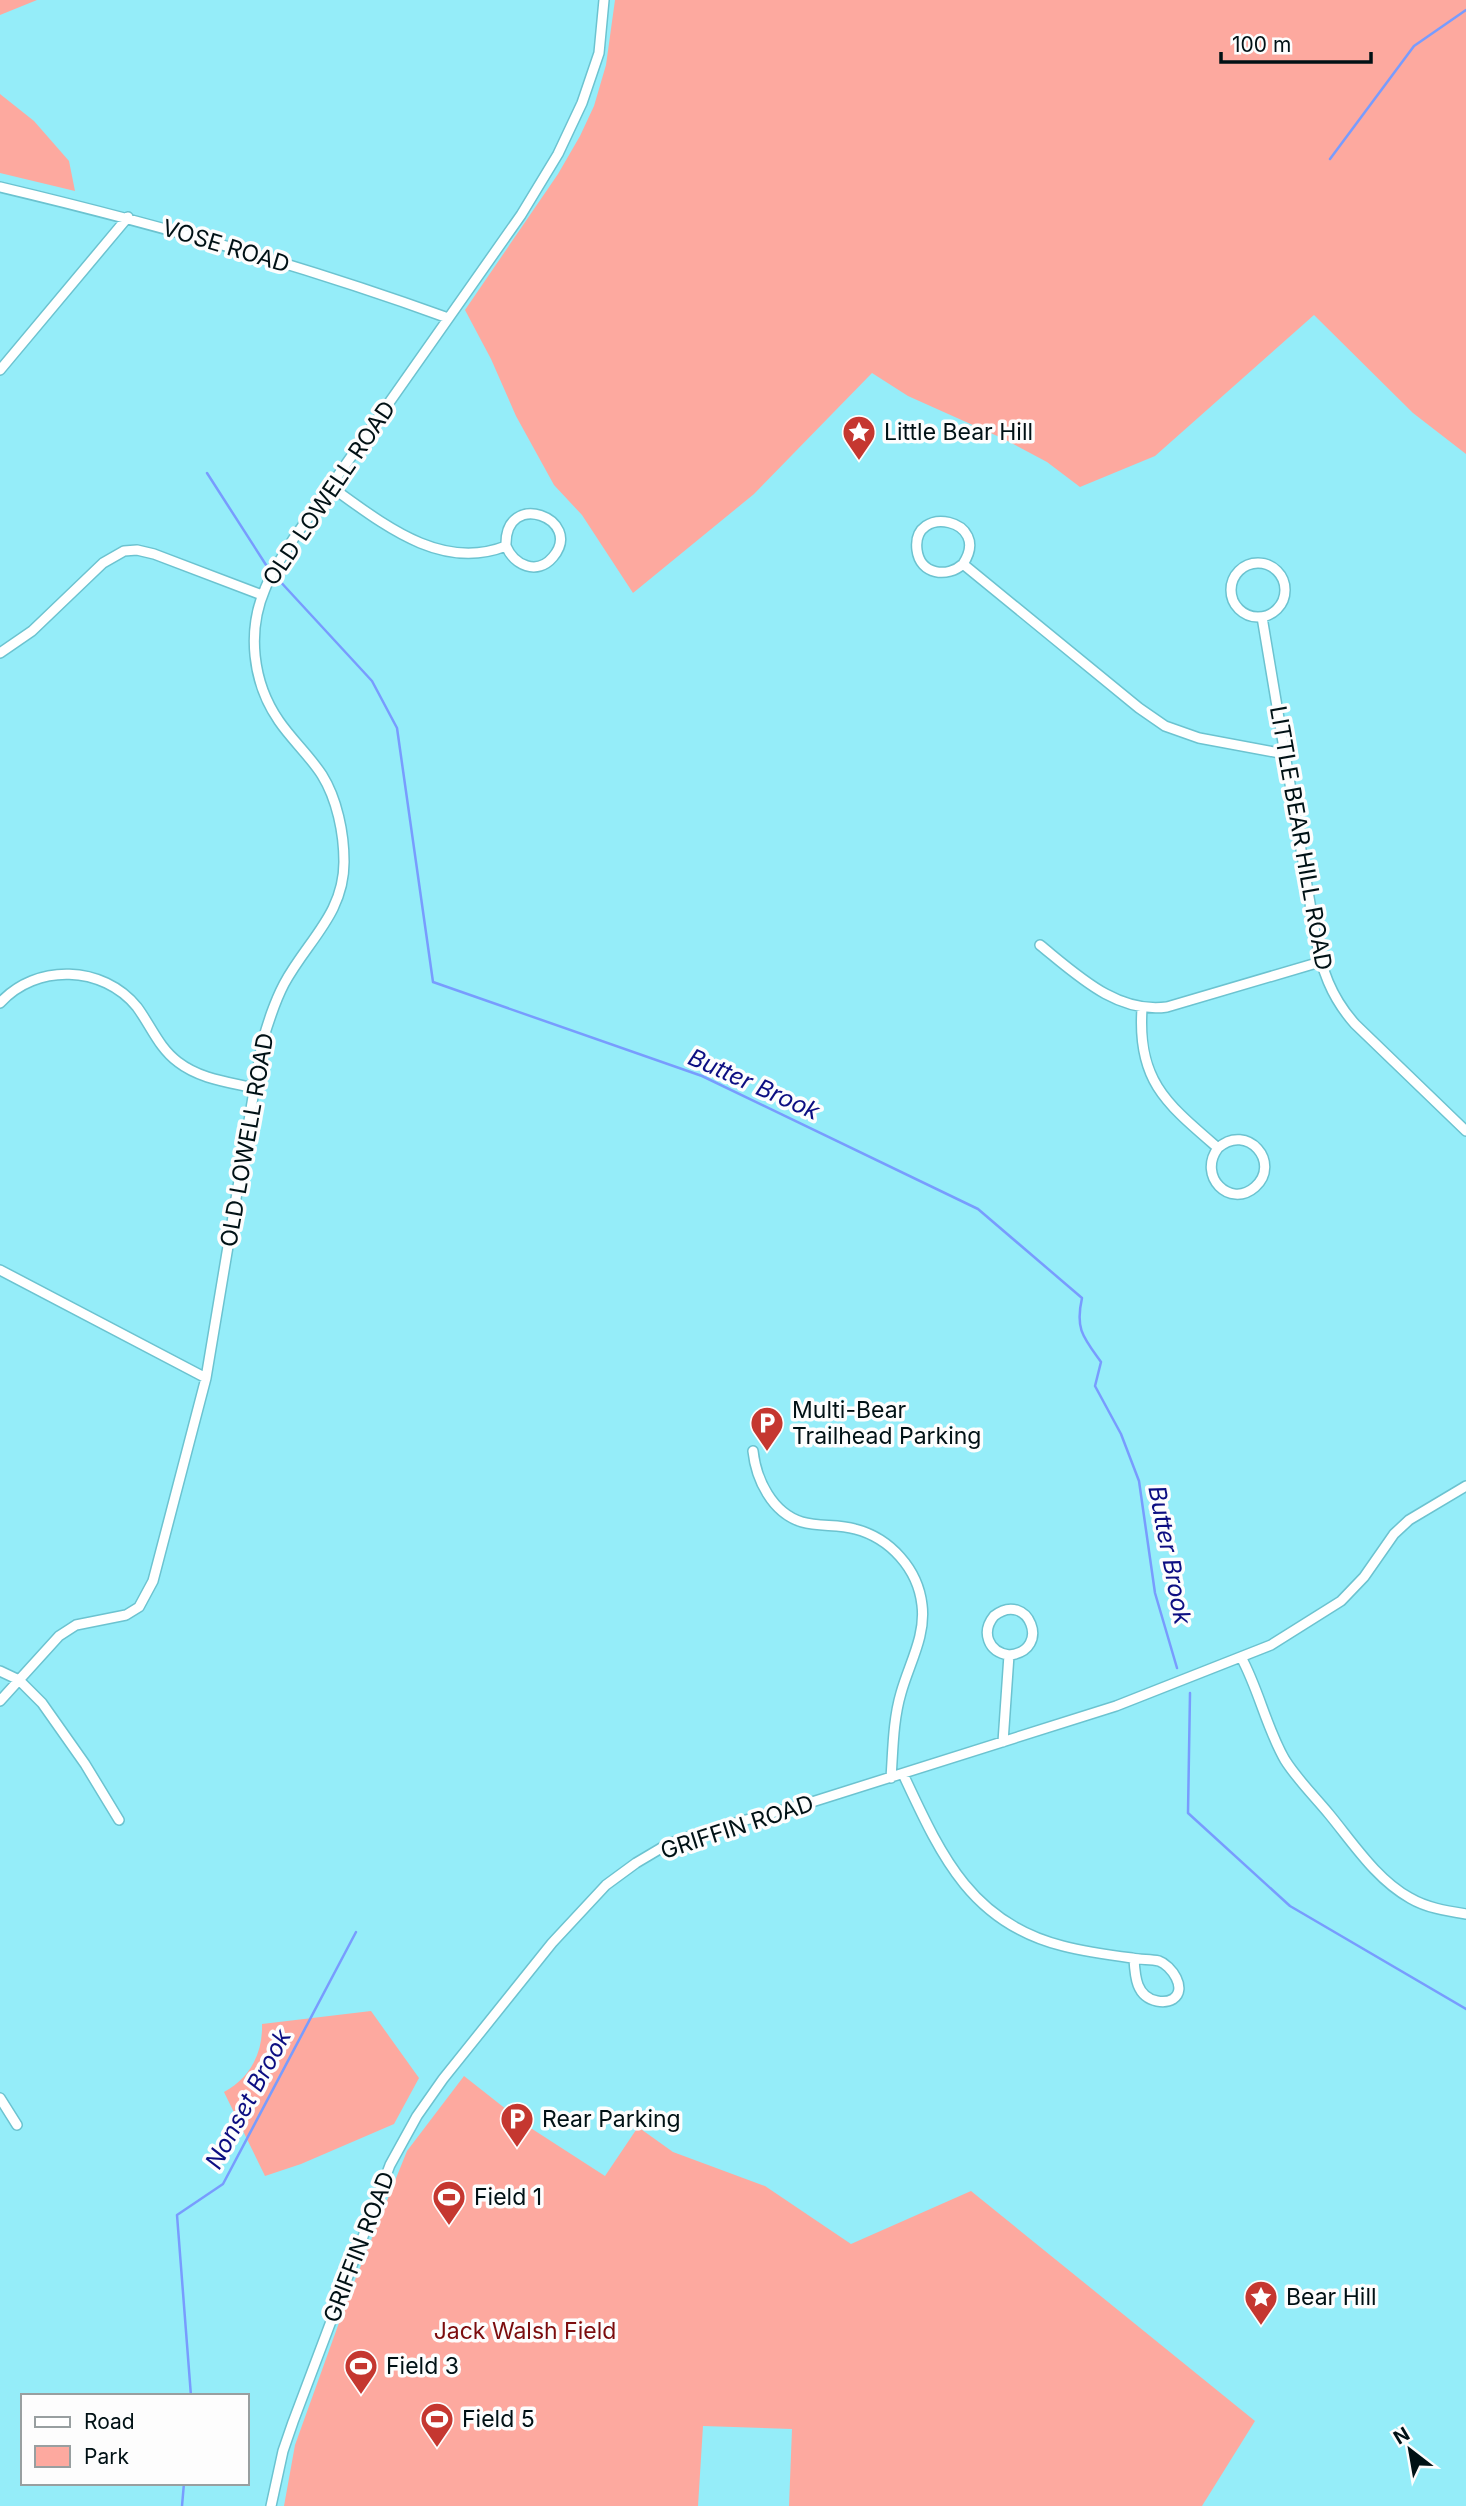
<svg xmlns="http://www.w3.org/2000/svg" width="1466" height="2506" viewBox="0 0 1466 2506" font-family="Inter,sans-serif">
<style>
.green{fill:#fda99f}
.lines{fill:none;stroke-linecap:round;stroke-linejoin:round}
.stream{stroke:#789cfe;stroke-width:2.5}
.street-casing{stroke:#6cc3d0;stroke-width:12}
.street{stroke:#fff;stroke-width:9}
.labels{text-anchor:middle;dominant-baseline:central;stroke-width:7;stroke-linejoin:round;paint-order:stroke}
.street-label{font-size:23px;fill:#001115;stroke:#fdfdfd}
.poi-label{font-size:23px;fill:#001115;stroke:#fdfdfd;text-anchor:start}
.park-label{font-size:23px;fill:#7c0d0e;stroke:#fdfdfd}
.water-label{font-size:24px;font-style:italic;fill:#0c0e82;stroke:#fdfdfd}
</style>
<rect width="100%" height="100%" fill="#95edf9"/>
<path class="green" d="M0 0H37L0 15Z
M615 0H1466V454L1413 413 1314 315 1155 456 1080 487 1047 462 1004 439 908 396 872 373 754 494 633 593 582 515 554 485 516 416 491 359 465 310 558 174 580 136 594 106 606 65Z
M0 94 34 121 69 161 75 191 0 173Z
M371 2011 419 2078 394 2124 301 2164 265 2176 224 2092C250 2078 263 2053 262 2024Z
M464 2076 526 2125 605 2176 638 2127 673 2152 765 2186 851 2244 971 2191 1255 2421 1202 2506H789L792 2429 703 2426 698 2506H284L295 2445 349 2295 407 2151Z"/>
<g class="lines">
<path class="stream" d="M1330 159 1414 46 1466 10
M207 473 268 568
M277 578 372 681 397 728 433 982 702 1076 978 1209 1082 1298C1075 1329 1083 1337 1101 1362L1095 1386 1121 1434 1139 1481 1155 1593 1177 1668
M1190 1693 1188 1813 1290 1906 1466 2009
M191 2396 177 2215 223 2184 356 1932
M182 2506 184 2483"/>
<defs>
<path id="street" d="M0 187C152 223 302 265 448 318
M0 370 128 217
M330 486C382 523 440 572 506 546 504 488 585 519 553 557 537 576 514 565 506 546
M1231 590a27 27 0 1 1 54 0a27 27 0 1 1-54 0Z
M963 564C948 578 920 575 917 550 911 503 993 519 963 564L1139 708 1165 726 1199 738 1285 754
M1262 617 1315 933C1321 969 1331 997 1355 1024L1466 1131
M0 653 32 631 103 563 124 551 137 550 154 554 262 595
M1040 945C1077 975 1117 1014 1167 1007L1320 962
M0 1003C36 963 103 965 137 1007 151 1026 159 1048 178 1062 200 1079 228 1082 254 1088
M1142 1009C1137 1081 1167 1104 1218 1148 1197 1176 1230 1209 1255 1187 1282 1163 1247 1122 1218 1148
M0 1270 206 1378
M753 1451C756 1479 772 1513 802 1522 819 1527 838 1524 855 1529 890 1538 918 1569 922 1605 926 1636 909 1664 901 1693 893 1720 893 1750 891 1778
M1241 1657C1259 1690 1266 1727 1285 1760 1297 1779 1314 1796 1329 1814 1353 1843 1376 1879 1410 1898 1427 1908 1447 1911 1466 1914
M0 1671 19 1680 42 1703 85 1764 119 1820
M0 1701 59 1636 76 1625 126 1615 139 1607 153 1581 206 1378 262 1043C268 1023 274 1003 284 984 307 941 344 914 344 862 344 833 337 799 322 775 309 755 292 740 279 721 252 682 247 631 265 589 272 571 284 554 294 538L521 215 558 154 582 103 599 53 604 0
M1003 1742 1009 1655C988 1652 981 1632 994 1616 1028 1589 1053 1651 1009 1655
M903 1774C940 1853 970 1923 1063 1946 1086 1952 1109 1955 1132 1958 1141 1960 1150 1959 1159 1961 1171 1965 1188 1989 1173 1999 1168 2002 1162 2002 1157 2001 1136 1997 1135 1976 1134 1959
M0 2098 17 2125
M271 2506 283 2451 293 2422 390 2165 417 2116 443 2079 552 1943 606 1885 636 1863 668 1844 713 1829 812 1802 1116 1706 1271 1645 1341 1601 1364 1577 1394 1534 1409 1520 1466 1486"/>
</defs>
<use href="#street" class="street-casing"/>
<use href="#street" class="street"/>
</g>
<defs>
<symbol id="sight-pin" viewBox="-11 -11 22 30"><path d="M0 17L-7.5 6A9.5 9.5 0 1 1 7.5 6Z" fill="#c53730" stroke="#fdfdfd"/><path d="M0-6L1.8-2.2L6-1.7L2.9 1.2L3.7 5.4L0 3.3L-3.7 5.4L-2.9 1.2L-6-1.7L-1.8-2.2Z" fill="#fff"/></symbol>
<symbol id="parking-pin" viewBox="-11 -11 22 30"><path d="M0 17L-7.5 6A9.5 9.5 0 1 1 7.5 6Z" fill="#c53730" stroke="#fdfdfd"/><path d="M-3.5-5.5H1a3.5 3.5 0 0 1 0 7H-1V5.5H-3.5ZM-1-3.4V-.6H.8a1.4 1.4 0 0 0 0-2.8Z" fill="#fff"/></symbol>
<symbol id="stadium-pin" viewBox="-11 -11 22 30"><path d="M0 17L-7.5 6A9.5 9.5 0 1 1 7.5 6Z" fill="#c53730" stroke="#fdfdfd"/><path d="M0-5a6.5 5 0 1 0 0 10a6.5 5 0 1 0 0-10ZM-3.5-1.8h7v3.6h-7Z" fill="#fff"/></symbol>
</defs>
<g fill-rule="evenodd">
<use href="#sight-pin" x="840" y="413" width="38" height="52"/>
<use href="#parking-pin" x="748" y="1404" width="38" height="52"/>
<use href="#parking-pin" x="498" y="2100" width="38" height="52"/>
<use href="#stadium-pin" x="430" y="2178" width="38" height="52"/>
<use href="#sight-pin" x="1242" y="2278" width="38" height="52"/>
<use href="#stadium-pin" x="342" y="2347" width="38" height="52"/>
<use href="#stadium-pin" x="418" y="2400" width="38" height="52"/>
</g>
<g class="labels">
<g class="street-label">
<text transform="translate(226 246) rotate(17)">VOSE ROAD</text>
<text transform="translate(329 493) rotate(-56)">OLD LOWELL ROAD</text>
<text transform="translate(1301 838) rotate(80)">LITTLE BEAR HILL ROAD</text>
<text transform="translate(247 1140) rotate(-80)">OLD LOWELL ROAD</text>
<text transform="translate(737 1827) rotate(-18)">GRIFFIN ROAD</text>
<text transform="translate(359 2247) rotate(-69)">GRIFFIN ROAD</text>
</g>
<g class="poi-label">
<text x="884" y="432">Little Bear Hill</text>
<text x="792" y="1410">Multi-Bear<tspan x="792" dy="26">Trailhead Parking</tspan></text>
<text x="542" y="2119">Rear Parking</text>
<text x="474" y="2197">Field 1</text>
<text x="1286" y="2297">Bear Hill</text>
<text x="386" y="2366">Field 3</text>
<text x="462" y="2419">Field 5</text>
</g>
<g class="park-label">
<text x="525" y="2331">Jack Walsh Field</text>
</g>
<g class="water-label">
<text transform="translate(754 1084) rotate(24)">Butter Brook</text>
<text transform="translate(1170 1555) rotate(79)">Butter Brook</text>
<text transform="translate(248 2099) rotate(-62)">Nonset Brook</text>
</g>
</g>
<rect x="21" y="2394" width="228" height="91" fill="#fdfdfd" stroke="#989fa0" stroke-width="2"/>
<rect x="35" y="2417" width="35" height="10" fill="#ffffff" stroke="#989fa0" stroke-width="2"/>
<text x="84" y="2429" font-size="21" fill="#001115">Road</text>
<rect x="35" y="2446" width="35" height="21" fill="#fda99f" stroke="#989fa0" stroke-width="2"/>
<text x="84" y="2464" font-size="21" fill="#001115">Park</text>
<g transform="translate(1410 2450) rotate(329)" stroke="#fdfdfd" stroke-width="5" paint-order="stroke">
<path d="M0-5L12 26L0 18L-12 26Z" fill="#001115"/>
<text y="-10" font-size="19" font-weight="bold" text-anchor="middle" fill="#001115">N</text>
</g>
<path d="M1221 52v10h150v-10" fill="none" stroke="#001115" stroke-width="3.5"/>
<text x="1232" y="52" font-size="21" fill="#001115" stroke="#fdfdfd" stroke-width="5" paint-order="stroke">100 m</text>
</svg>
